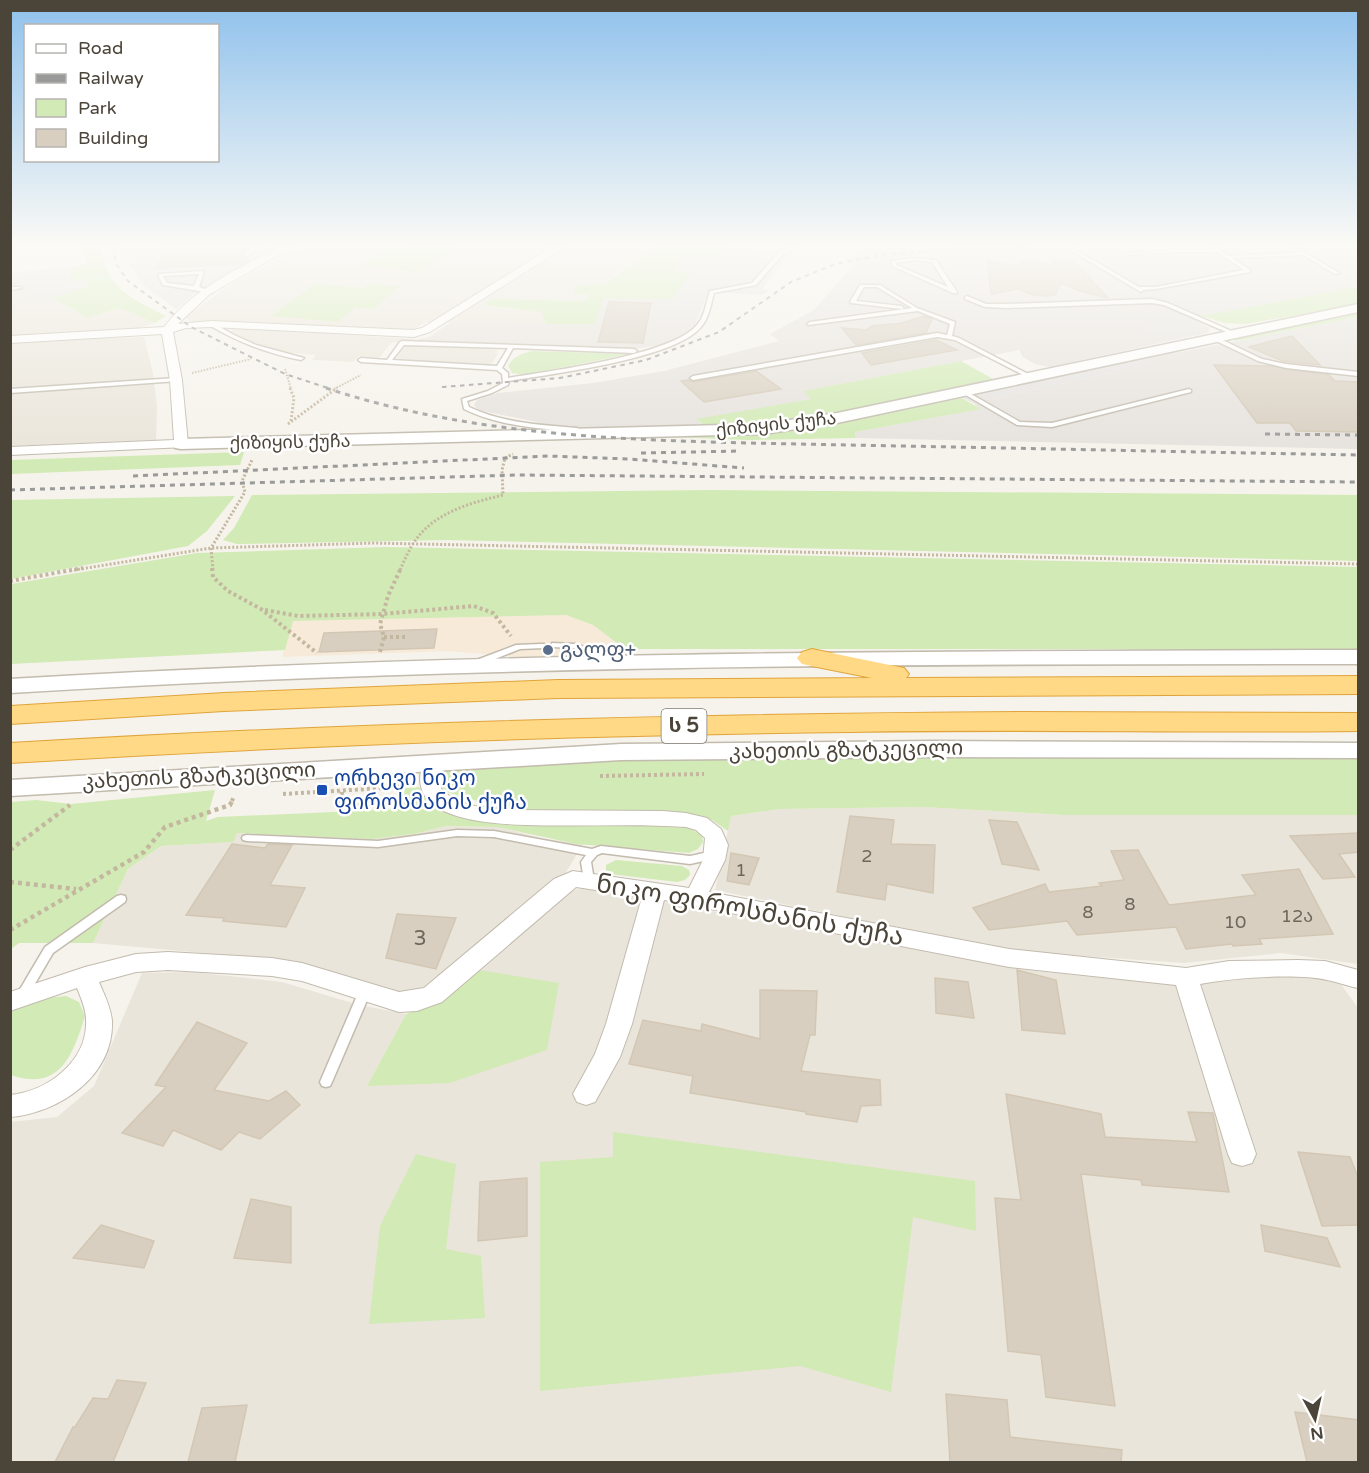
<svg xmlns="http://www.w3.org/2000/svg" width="1369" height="1473" viewBox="0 0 1369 1473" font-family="'Varela Round','Noto Sans Georgian',sans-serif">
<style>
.residential{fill:#eae5da}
.commercial{fill:#f7ead8}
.industrial{fill:#e6e2dd}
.green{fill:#d2eab5}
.parking{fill:#e5e3e0}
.building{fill:#d8cfc1;stroke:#d3c7b4;stroke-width:1.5}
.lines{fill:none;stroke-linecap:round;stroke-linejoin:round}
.service-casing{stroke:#c2bbae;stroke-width:3}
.minor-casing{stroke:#c2bbae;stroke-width:2}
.tertiary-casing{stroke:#c2bbae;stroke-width:3}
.trunk-casing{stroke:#e0a43c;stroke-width:2}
.path-far3{stroke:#c4b79f;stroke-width:2;stroke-dasharray:1.5 1.5;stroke-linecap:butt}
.path-far2{stroke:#c4b79f;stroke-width:3;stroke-dasharray:2 2;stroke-linecap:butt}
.path-far1{stroke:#c4b79f;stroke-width:4;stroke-dasharray:3 3;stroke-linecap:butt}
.path{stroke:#c4b79f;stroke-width:4.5;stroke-dasharray:4 4;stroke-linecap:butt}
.service{fill:#fff;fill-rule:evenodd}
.minor{fill:#fff;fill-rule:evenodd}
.tertiary{fill:#fff;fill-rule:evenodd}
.trunk{fill:#ffd985;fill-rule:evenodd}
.rail-far1{stroke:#9a9a9a;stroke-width:2;stroke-dasharray:4.5 4.5;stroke-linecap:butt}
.rail{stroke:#9a9a9a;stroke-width:3;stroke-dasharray:5 5;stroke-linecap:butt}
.service-dot{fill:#5c6f8a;stroke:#fff;stroke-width:2}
.transit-dot{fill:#1a4fb4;stroke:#fff;stroke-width:2}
.labels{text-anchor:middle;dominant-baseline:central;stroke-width:5;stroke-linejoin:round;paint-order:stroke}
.far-street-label{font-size:18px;fill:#4b4439;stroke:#fff}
.number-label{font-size:18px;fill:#6e675b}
.shield{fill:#fff;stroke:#817c74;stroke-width:1.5}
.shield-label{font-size:20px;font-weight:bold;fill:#4b4439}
.service-label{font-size:21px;fill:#4e5e75;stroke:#fff;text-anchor:start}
.street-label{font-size:21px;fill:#4b4439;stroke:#fff}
.transit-label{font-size:21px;fill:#164399;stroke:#fff;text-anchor:start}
.near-number-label{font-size:21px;fill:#6e675b}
.near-street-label{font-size:26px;fill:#4b4439;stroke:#fff}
</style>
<rect width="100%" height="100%" fill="#f6f3ec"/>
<path class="residential" d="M301 247H656L609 280 607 285 589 293 587 301 493 299 484 306 543 312 546 324 427 322 410 331 390 332 250 323 191 322 185 317 230 285Z
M26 292 30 301 52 298 87 317 120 308 155 323 136 329 11 337 10 293Z
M240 328 413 339 429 337 391 343 379 358 359 356 353 362 312 360 316 355 273 351 231 332 232 329Z
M144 337 153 373 157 406 156 440 11 446 10 342Z
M411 345 489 347 497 350 498 354 491 364 424 362 396 358 406 346Z
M923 807 1065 815H1358V964L1281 953 1184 963 1012 951 715 890 731 816 780 809Z
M446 826 498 827 546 839 583 844 565 874 437 983 420 993 399 994 280 960 93 943 128 869 161 846 232 842 237 833 372 839 414 834Z
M591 888 1017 969 1172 985 1204 979 1304 973 1340 983 1358 1008V1462H11L10 1122 57 1117 94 1086 142 973 193 972 282 982 359 1005 406 1014 367 1086 473 969 561 891Z"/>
<path class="commercial" d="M566 615 593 625 625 649 560 658H532L449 651 282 657 293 621Z"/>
<path class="industrial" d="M122 247H281L194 294 176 309 143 285 130 265Z
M728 247 791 252 762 289 770 290 763 295 708 292 694 328 666 344 634 349 412 341 429 337 451 322 595 324 603 298H673L690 273 673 271 688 255 716 258Z
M890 247H1358V287L1142 328 1169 341 1050 367 1035 364 1023 357 1019 350 804 391 811 399 697 420 704 425 609 429 562 427 478 410 474 405 477 400 498 393 593 383 664 371 779 341 770 334 814 310 855 263 845 259 864 249Z
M74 266 67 281 81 280 89 286 52 298 30 301 26 292 11 293 10 273Z
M1358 317V449L856 438 855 432 980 409 973 403 1148 365 1149 354 1181 352Z"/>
<path class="green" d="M81 247H101C105 288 133 299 166 316L155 323 120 308 87 317 52 298 89 286 81 280 67 282 74 266 87 264Z
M457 247 419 272 361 265 383 251 353 248Z
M656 247H728L716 258 688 255 673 271 691 273 673 299 604 298 595 324H546L542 312 483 305 493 299 587 301 589 294 573 293 577 285H607L609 281Z
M315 284 363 288 369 284 400 286 373 309 355 307 339 322 271 316Z
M1358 287V304L1246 324 1225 323 1201 316Z
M1358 311V317L1236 341 1228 337Z
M533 351 630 354 524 375 512 373 508 366C513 356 523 353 533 351Z
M961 361 993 379 833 414 774 423 704 425 696 419 811 399 803 391Z
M958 396 981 409 855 432 856 438 748 440 673 437 793 431Z
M244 452 240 465 11 474V460Z
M710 490 1358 495V561L446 540 237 544 223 540 234 528 252 495Z
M235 496 207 531 188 546 11 579V500Z
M386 547 1358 567V649H625L593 625 566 615 293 621 285 650 11 664V584L197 553Z
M931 755 1358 758V815H1065L923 807 780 809 731 816 728 831 712 820 684 814 519 810 461 797 442 790V767L662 759Z
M419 787 427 798 448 810 685 826 702 835 703 842 698 849 689 853 576 844 497 827 446 826 414 834 372 839 237 833 233 842 161 846 128 869 93 943H19L11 949V802L36 800 71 804 215 790 206 821 218 817 402 809 405 788Z
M616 860 682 866 689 870 690 875 685 880 677 882 610 874 606 870V865Z
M473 969 559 983 547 1050 450 1083 367 1086 406 1014 419 1009Z
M66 996 79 1002 85 1016C73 1056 59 1092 11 1075L10 1009 46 998Z
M613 1132 975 1181 976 1231 913 1217 891 1392 800 1366 540 1391V1162L613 1157Z
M416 1154 456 1164 446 1249 481 1256 485 1318 369 1324 380 1226Z"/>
<path class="parking" d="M1190 318 1210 328 1208 333 1169 341 1140 328Z
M1149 354 1148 358 1152 361 1148 365 973 403 958 396Z"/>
<path class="building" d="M167 247H248L242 256 248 258V261L242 264 156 268Z
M1055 259 1073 260 1108 298 1080 291 1061 283 1055 295 1048 296 1033 295 1018 289 991 294 987 261 1016 266 1023 260H1033L1050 265Z
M609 302 651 303 643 343 598 342Z
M924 316 932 319 926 333 856 345 842 328 866 330 872 326 902 323Z
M1292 336 1320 365 1283 361 1249 347Z
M936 340 957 350 871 365 862 353Z
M1214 365 1270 366 1329 375 1335 381 1359 382V432L1296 431 1290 423H1257Z
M756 371 781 389 704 402 681 381 689 380 693 382Z
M437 629 434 648 319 652 324 633Z
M850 816 894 820 891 844 935 845 933 893 887 884 885 900 837 892Z
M989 820 1017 822 1039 870 1002 864Z
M1359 833V852L1339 854 1355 877 1323 879 1290 836Z
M232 844 265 848 268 844 292 845 270 885 305 888 286 927 223 921 224 918 186 915Z
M1138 850 1169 905 1256 895 1242 875 1299 869 1333 934 1259 939 1262 944 1233 946 1232 944 1186 949 1176 927 1077 935 1067 921 989 930 973 908 1045 884 1049 892 1102 886 1099 883 1124 880 1111 851Z
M731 853 759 858 749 885 727 881Z
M397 914 456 918 436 969 386 958Z
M1017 970 1056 980 1065 1034 1022 1030Z
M935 978 968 982 974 1018 936 1013Z
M760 990 817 991 815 1035H810L801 1071 880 1080 881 1105 861 1106 857 1122 806 1114V1112L690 1093 693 1076 629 1064 643 1020 701 1031 702 1024 760 1039Z
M197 1022 247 1043 214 1090 269 1101 286 1091 300 1105 260 1139 239 1132 221 1150 173 1130 163 1146 122 1133 166 1087 155 1085Z
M1006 1094 1101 1114 1105 1137 1197 1142 1188 1112 1213 1113 1229 1192 1142 1185 1141 1180 1081 1174 1115 1406 1046 1397 1041 1355 1008 1351 995 1198 1021 1200Z
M1298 1152 1350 1157 1359 1180V1225L1322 1226Z
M527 1178V1236L478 1241 480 1182Z
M251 1199 291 1207V1263L234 1258Z
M101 1225 154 1241 144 1268 73 1258Z
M1261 1225 1327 1238 1340 1267 1265 1251Z
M117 1380 146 1383 113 1462H55L73 1427H75L93 1398 108 1399Z
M946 1394 1007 1400 1010 1437 1122 1450 1121 1462H950Z
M247 1405 235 1462H188L202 1408Z
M1295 1412 1359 1420V1462H1307Z"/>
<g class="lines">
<defs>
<path id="service" d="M254 247H260L248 256H244V254Z
M791 247H798L783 254 756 285 714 293C711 304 709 318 701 327 675 359 551 374 509 381L508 385 492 393 467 401 469 407C503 423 540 425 577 428L579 429V431C568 432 557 430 546 429 518 426 490 422 464 409L462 399 488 391 503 383 502 374 497 370 361 362 358 360 361 358 387 360 400 342 402 341 634 349 637 351 634 353 513 348 502 368 508 373V378C549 371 673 355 697 325 705 316 706 302 710 291L752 283 779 252ZM404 345 508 348 497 366 392 360Z
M1212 247H1216L1228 256 1299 253 1290 247H1296L1339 273 1335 274 1303 255 1232 258 1250 270V272L1156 289 1143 290 1141 292 1070 250 1074 249 1139 287H1156L1244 270 1217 252H1172L1126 255 1124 254 1126 253 1172 250H1213Z
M913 258 936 260 957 292V293H953L892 266 891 261ZM913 260 932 262 948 287 896 265V263Z
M204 271 199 287 211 291V293L163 285 158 275 160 274ZM199 274 194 286 167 283 163 276Z
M860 285H880L917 308 955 322 952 336 959 338 1034 377 1029 378 955 340 937 337 693 380 690 378 693 376 937 333 947 335 950 324 918 311 808 325 807 324 810 322 912 308 877 287H864L856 301 901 306 903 307V309L851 303 850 302Z
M10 287H20L22 288 10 290Z
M967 296 986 304H1007L1152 299 1168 303 1236 333 1231 334 1164 305 1152 303 1007 308 985 307 965 299V297Z
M209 323H213L234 335 256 345 304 358 301 360C268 354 238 342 209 325Z
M1212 335 1262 359 1286 364 1358 372V376L1286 368 1258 361 1210 338 1209 337Z
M176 378 178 379V381L10 393V389Z
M1189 389 1191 390V392L1052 427 1017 425 959 391 964 390 1020 422 1052 423Z
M552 643 575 644 617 658 618 660 617 662H611L574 648 552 647 551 645Z
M541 644H544L545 646 544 648 520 649 480 665H474L473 663 474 661 516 645Z
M457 830 494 831 592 849 601 846 690 856C697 855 711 850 717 852L718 854 717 856 708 860 690 864 602 853 597 855 591 862 594 880 593 883H585L584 880 581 862 586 855 494 837 457 836 378 847 247 841 243 840 242 838 243 836 247 835 378 841Z
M121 895 125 896 126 899 125 902 53 953 26 999 22 1000 18 999 16 996 45 947 117 896Z
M365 987 369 988 371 991 332 1082 330 1086 326 1087 322 1086 320 1082 359 991 361 988Z"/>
<path id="minor" d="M280 247H293L210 294 178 324 211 321 413 330 422 328 552 247H565L430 332 414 337 211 327 186 328 173 332 182 380 188 444 186 447 10 455V447L174 440 170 380 162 334 10 343V336L164 327C194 288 237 269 280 247Z
M433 759 440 761 443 765 441 789 454 800 474 806 509 810 663 811 686 813 707 818 721 829 728 845 725 860 709 892 1009 949 1186 968 1229 961 1298 960 1325 961 1358 970V988C1348 986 1337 982 1327 980 1295 973 1233 978 1200 984L1256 1154 1252 1163 1242 1166 1232 1163 1228 1154 1176 985 1009 967 664 900 632 1024 620 1057 595 1102 586 1105 577 1102 573 1094 595 1054 606 1024 642 897 576 887 442 1002 417 1011 399 1012 302 981 272 976 168 970 136 972 99 982C104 994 111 1008 112 1021 114 1076 59 1113 10 1117V1095C48 1091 88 1061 86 1020 86 1009 81 998 77 988L10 1011V992L85 967 136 954 168 952 272 958 302 963 399 992 424 988 554 879 573 871 689 888 703 860 705 838 696 830 686 827C633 823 579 827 526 825 498 824 467 822 441 810 421 801 414 778 426 761Z"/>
<path id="tertiary" d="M1358 304V312L837 423 763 434 181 449 175 448 173 444 175 440 181 439 763 424 837 413Z
M1358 650V664C908 664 459 665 10 693V679C459 652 908 651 1358 650Z
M934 741 1358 743V758L934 757 621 760 10 796V780L621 744Z"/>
<path id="trunk" d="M812 649 904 668 909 674 906 678 1358 676V694L558 698 224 711 10 724V706L224 693 558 680 872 678 802 664 797 658 802 652Z
M1021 712 1358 713V731C1189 733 1020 729 850 732 570 735 290 746 10 763V743C347 723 684 714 1021 712Z"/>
</defs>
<use href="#service" class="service-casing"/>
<use href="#minor" class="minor-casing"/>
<use href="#tertiary" class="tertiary-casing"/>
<use href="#trunk" class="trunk-casing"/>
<path class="path-far3" d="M285 369 291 389
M192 373 251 359
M334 389 361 375"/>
<path class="path-far2" d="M290 388 294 398 291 421
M288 424 337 388
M74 570 211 548 374 543 1358 564
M213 570 211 548 245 492 242 481 252 460
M400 570C404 561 408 552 413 544 432 513 470 503 503 495L502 470 505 458 513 454"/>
<path class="path-far1" d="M212 568 213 577 228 591 261 609 317 653
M10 581 83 568
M265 610 298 616 383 614 474 606 493 613 511 636
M384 637H408
M380 652 384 637 380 624 388 596 401 568
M600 776 704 774
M283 794 401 787
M232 801 234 796
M341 801 342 792
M389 801 390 795"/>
<path class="path" d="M341 799 340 807 388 804 389 799
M10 850 70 805
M10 882 76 889
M10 930 144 852 165 827 230 805 233 799"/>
<use href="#service" class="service"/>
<use href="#minor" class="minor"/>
<use href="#tertiary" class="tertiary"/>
<use href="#trunk" class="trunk"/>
<path class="rail-far1" d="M112 247 117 265 128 281 191 327 285 374 331 389
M971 249 1029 247
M442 387 560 378 646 360 719 332 791 282 835 264 881 255 977 247"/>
<path class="rail" d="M326 388C492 443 674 441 847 445 1018 448 1188 452 1358 455
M1265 434 1358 435
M641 453 740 451
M133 476 548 456 629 459 744 468
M10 490 517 475 1358 482"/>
</g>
<linearGradient id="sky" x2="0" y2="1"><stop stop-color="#8fc1ec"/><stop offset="0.54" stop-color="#fbfaf6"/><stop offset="1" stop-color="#fbfaf6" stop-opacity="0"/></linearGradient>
<rect width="1369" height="454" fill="url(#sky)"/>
<circle class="service-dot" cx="548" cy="650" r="6"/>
<rect class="transit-dot" x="316" y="784" width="12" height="12" rx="3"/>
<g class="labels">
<g class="far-street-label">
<text transform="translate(776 424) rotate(-6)">ქიზიყის ქუჩა</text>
<text transform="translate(290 442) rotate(-1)">ქიზიყის ქუჩა</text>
</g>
<g class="number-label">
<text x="867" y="856">2</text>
<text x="741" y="870">1</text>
<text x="1130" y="904">8</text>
<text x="1088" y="912">8</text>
<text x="1297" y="916">12ა</text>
<text x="1235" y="922">10</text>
</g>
<rect class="shield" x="661.5" y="709" width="45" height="34" rx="4.5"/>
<g class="shield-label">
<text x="684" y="726">ს 5</text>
</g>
<g class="service-label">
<text x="560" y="650">გალფ+</text>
</g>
<g class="street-label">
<text transform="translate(846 750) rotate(-1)">კახეთის გზატკეცილი</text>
<text transform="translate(199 776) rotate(-3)">კახეთის გზატკეცილი</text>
</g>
<g class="transit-label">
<text x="334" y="778">ორხევი ნიკო<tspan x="334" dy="24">ფიროსმანის ქუჩა</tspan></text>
</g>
<g class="near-number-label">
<text x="420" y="938">3</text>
</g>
<g class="near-street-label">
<text transform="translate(750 910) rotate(10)">ნიკო ფიროსმანის ქუჩა</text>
</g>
</g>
<rect width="1369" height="1473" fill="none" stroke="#4b4439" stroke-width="24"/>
<rect x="24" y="24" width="195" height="138" fill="#ffffff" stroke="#b7b4b0" stroke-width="1.5"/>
<rect x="36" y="44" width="30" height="9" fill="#ffffff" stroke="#b7b4b0" stroke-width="1.5"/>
<text x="78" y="54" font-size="18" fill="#4b4439">Road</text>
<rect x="36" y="74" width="30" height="9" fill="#9a9a9a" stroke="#b7b4b0" stroke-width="1.5"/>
<text x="78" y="84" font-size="18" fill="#4b4439">Railway</text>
<rect x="36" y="99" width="30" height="18" fill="#d2eab5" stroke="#b7b4b0" stroke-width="1.5"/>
<text x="78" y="114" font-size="18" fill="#4b4439">Park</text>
<rect x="36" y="129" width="30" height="18" fill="#d8cfc1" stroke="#b7b4b0" stroke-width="1.5"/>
<text x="78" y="144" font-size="18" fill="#4b4439">Building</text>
<g transform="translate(1315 1419) rotate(172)" stroke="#ffffff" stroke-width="4.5" paint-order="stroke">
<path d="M0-4.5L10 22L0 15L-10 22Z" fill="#4b4439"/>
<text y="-9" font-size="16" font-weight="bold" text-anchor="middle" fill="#4b4439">N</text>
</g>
</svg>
